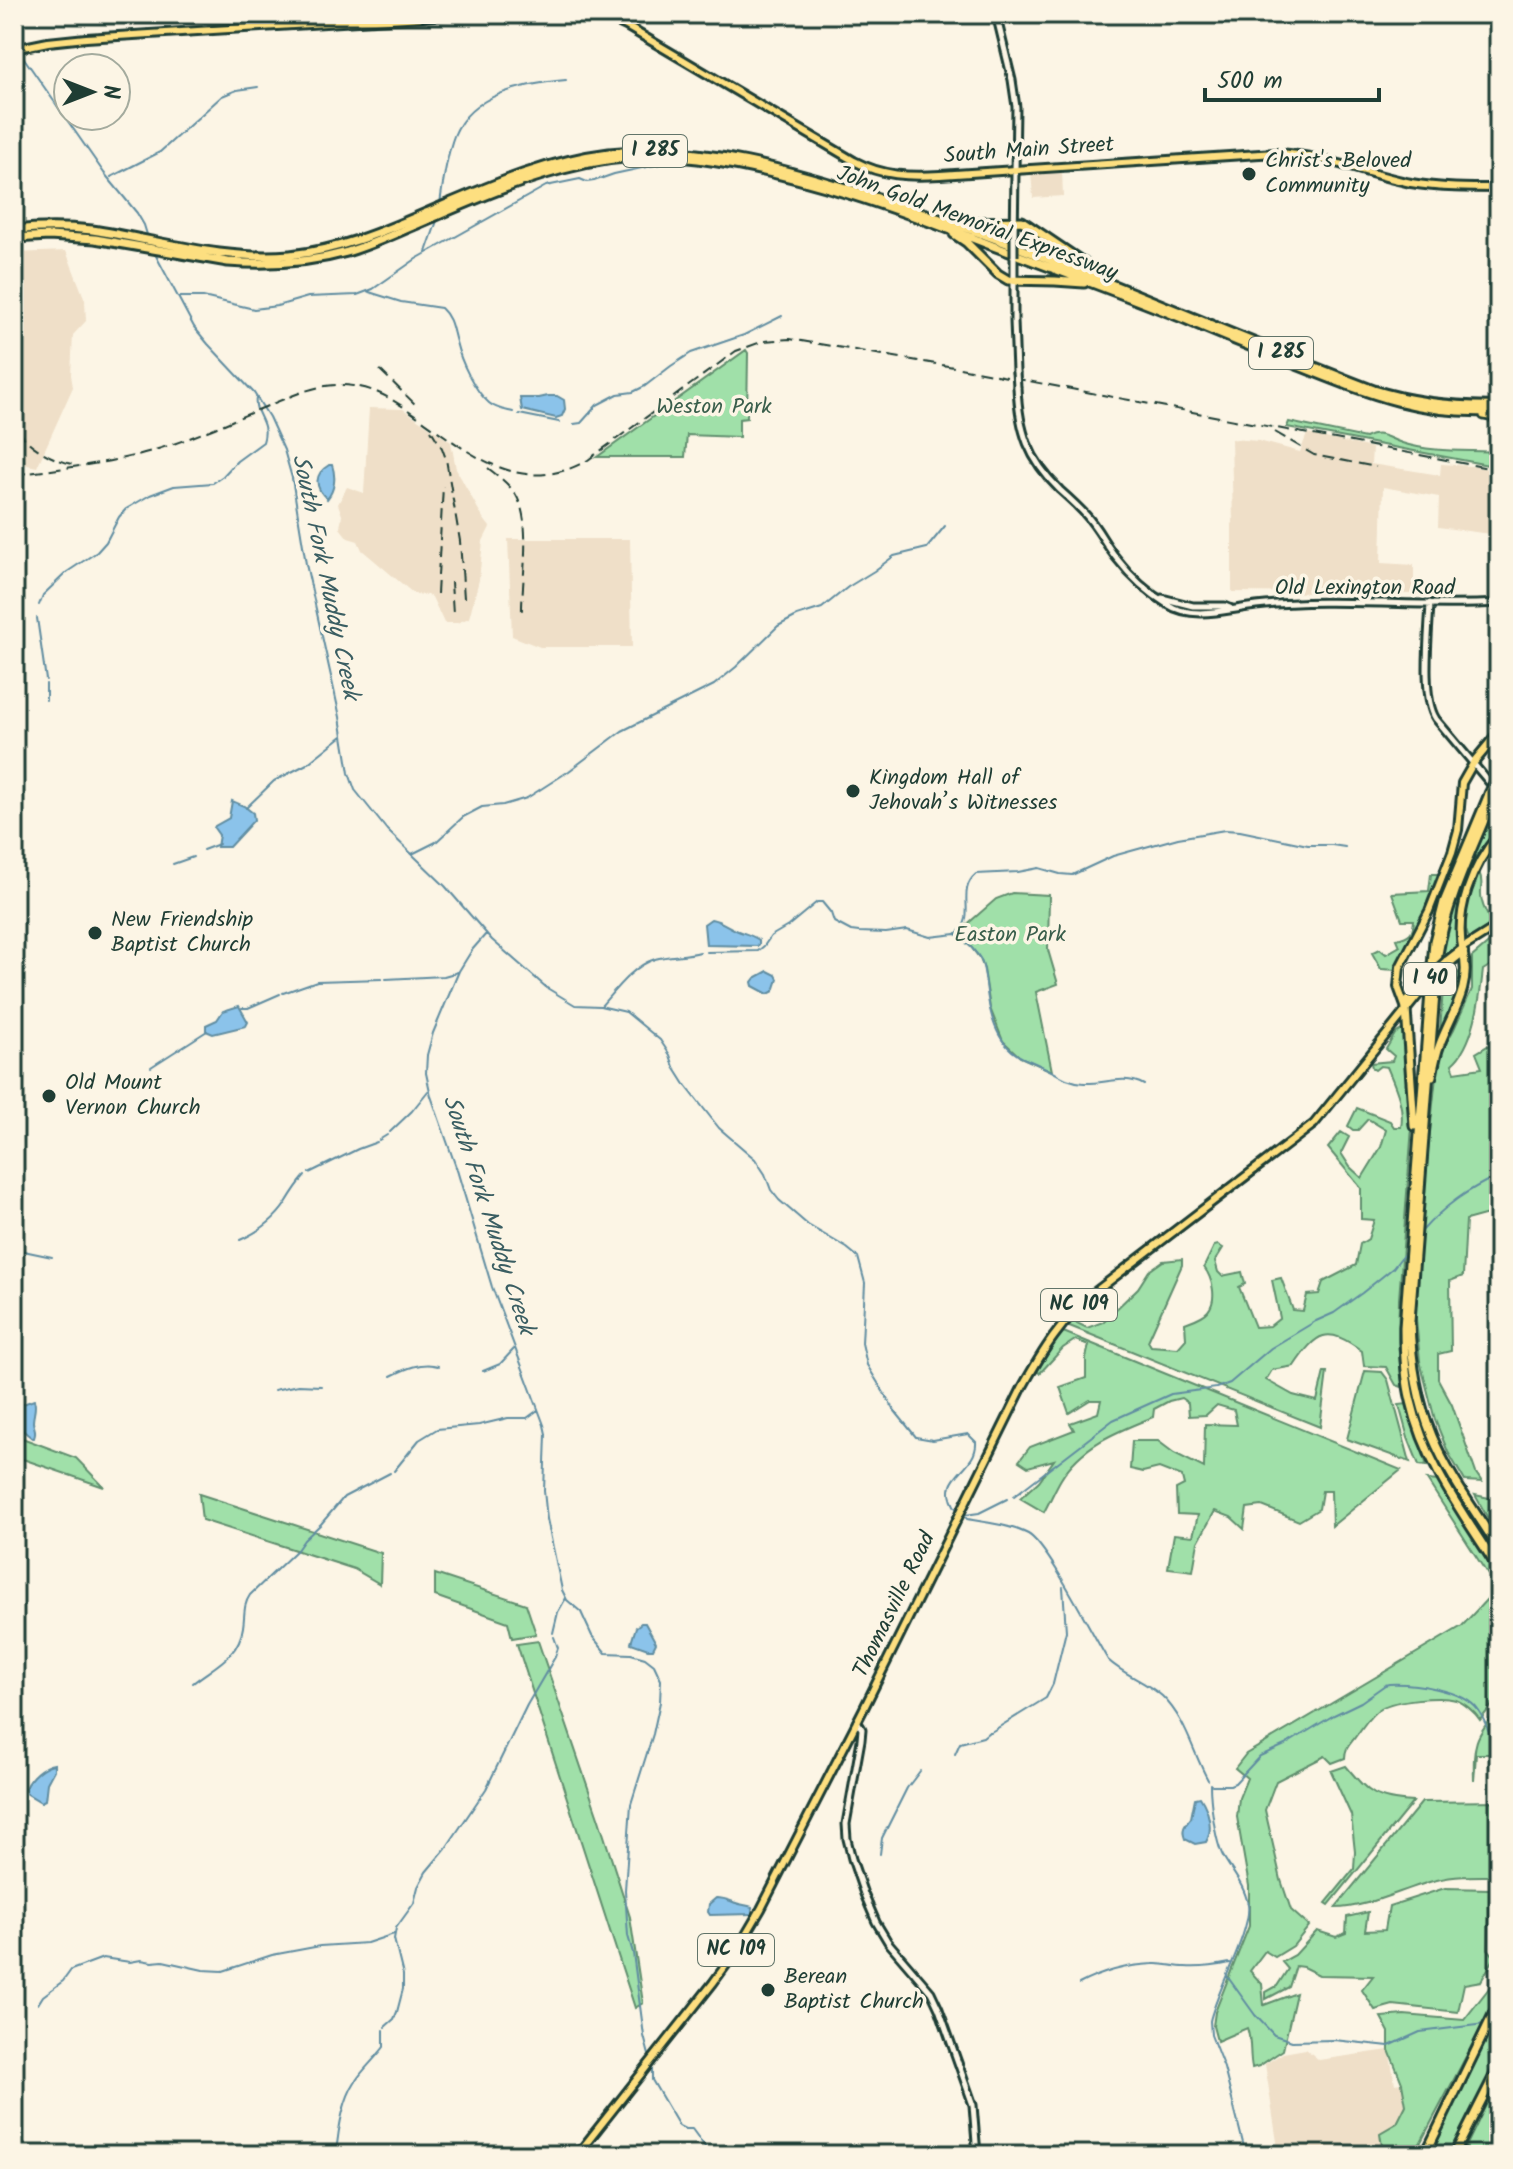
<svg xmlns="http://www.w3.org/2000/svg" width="1513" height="2169" viewBox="0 0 1513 2169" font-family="Kalam,sans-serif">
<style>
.built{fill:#efdfc8}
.green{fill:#a0e0a9;stroke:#608e6e;stroke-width:2}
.water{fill:#8bc3ea;stroke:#608da1;stroke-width:2}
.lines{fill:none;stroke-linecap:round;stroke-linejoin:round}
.stream{stroke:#608da1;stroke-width:2}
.secondary-casing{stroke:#1f3d34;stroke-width:11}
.primary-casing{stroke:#1f3d34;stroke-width:12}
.motorway-casing{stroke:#1f3d34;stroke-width:13}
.secondary{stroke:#fcf5e5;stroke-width:5}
.primary{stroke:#fddf80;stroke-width:6}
.motorway{stroke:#fddf80;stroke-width:7}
.rail{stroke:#1f3d34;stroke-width:2;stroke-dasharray:12 6;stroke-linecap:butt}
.secondary-bridge-casing{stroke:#1f3d34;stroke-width:11;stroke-linecap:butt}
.primary-bridge-casing{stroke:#1f3d34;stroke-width:12;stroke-linecap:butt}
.motorway-bridge-casing{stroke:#1f3d34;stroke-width:13;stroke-linecap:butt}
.secondary-bridge{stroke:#fcf5e5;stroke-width:5}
.primary-bridge{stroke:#fddf80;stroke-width:6}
.motorway-bridge{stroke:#fddf80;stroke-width:7}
.poi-dot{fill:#1f3d34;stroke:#fcf5e5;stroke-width:3}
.labels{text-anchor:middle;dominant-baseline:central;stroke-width:7;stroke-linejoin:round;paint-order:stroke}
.shield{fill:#fcf5e5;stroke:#617469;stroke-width:2}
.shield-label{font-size:20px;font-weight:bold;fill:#1f3d34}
.street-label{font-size:22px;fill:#1f3d34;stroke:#fcf5e5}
.poi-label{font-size:22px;fill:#1f3d34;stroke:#fcf5e5;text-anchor:start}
.park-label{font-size:22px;fill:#395e4b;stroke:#fcf5e5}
.water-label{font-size:24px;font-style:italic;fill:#3a5e62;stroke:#fcf5e5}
</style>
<rect width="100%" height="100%" fill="#fcf5e5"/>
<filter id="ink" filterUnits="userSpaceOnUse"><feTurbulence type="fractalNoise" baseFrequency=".0125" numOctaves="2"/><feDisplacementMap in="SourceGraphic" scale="16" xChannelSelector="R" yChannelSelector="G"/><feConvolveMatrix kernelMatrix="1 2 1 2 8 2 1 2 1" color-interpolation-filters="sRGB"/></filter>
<g filter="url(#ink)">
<path class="built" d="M1062 170 1063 196 1033 198 1031 171Z
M66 251 85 300 86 321 73 335 71 375 73 387 37 467 14 462V253Z
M369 408 403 409 451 442 456 469 483 518 490 527 483 541 479 580 469 618 457 623H444L432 597 427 595 414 594 362 550 358 541 348 538 340 528 342 515 338 504 347 487 364 493Z
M1307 434 1372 448 1371 464 1440 475 1441 464 1471 466 1499 471V556L1490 557V534L1438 527 1439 497 1383 487 1381 563 1414 565V594L1232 592V524L1233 523 1231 439 1259 441 1300 452Z
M508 539H630L632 647H540L512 636Z
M1306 2049 1319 2060 1389 2050 1395 2084 1402 2083 1406 2105 1381 2155H1279L1265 2064 1283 2053Z"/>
<path class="green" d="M746 350 748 353 747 418 739 419V437L687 435 685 457H597Z
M1289 422 1365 438C1382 430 1386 438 1402 443 1432 453 1467 450 1499 452V467L1287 427Z
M1498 801 1499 830C1494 836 1487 842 1483 849 1467 875 1454 916 1459 946L1441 961C1449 905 1476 853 1498 801Z
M1479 872C1483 880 1481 883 1481 892 1480 903 1487 914 1492 924L1469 938C1458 917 1472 892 1479 872Z
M1431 874H1439L1427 909 1396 970 1381 969 1372 953 1380 949 1386 954 1400 946 1397 939C1410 936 1413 933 1414 920H1402L1392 893 1429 891Z
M1012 893 1049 895 1048 950 1058 984 1036 992 1052 1071 1020 1057 1003 1041 990 1008 984 969 980 959 971 947 956 934 996 899Z
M1499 934V960L1483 970C1480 998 1474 1046 1452 1064L1455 1072 1482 1068 1476 1053 1499 1039V1211L1466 1220 1463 1276 1450 1281 1451 1351 1438 1354V1379L1452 1405 1476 1473 1482 1482 1465 1481 1448 1452 1435 1420 1420 1361 1415 1308 1425 1179 1438 1058 1454 1029 1472 989V957Z
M1462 969C1459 994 1454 1010 1440 1031L1443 988Z
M1405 1028 1412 1127 1399 1299 1398 1342 1402 1387 1396 1385 1386 1367 1364 1366 1362 1351C1327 1325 1317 1332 1294 1366L1272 1370 1266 1380 1293 1395 1317 1401 1324 1372H1327L1320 1427 1067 1325 1071 1320 1087 1328 1103 1322 1138 1288 1149 1271 1163 1261 1182 1259V1265L1148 1341 1151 1346 1178 1348 1186 1339 1185 1323C1193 1320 1203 1317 1208 1311 1218 1299 1212 1278 1204 1267L1214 1246 1218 1245 1223 1248 1215 1261 1218 1272 1222 1276 1242 1272 1245 1284 1239 1287 1255 1327 1270 1326 1280 1318 1272 1280 1281 1278 1293 1310 1303 1311 1307 1295 1319 1294 1323 1282 1356 1265 1360 1244 1368 1239 1374 1220 1361 1219V1188L1328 1148 1341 1132 1349 1137 1341 1153 1350 1167 1362 1178 1381 1147 1386 1130 1368 1119 1358 1130H1353L1348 1126 1357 1108 1390 1121 1394 1127H1401C1405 1107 1395 1086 1387 1067L1380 1066 1375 1070 1372 1068 1371 1063 1392 1061 1394 1056 1386 1049 1395 1034Z
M1061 1331 1401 1470 1332 1526 1331 1491H1322L1319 1509 1299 1521 1262 1506 1247 1508 1244 1529 1231 1517 1215 1511 1198 1542 1193 1571 1168 1568 1174 1534 1193 1536 1198 1515 1177 1514 1176 1489 1184 1485 1182 1477 1159 1468 1143 1472 1130 1469 1132 1441H1158L1174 1453 1204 1468 1205 1424 1237 1425 1234 1410 1217 1405 1206 1415 1189 1416 1188 1403 1181 1398 1169 1401 1154 1409 1153 1417C1118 1431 1081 1445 1061 1479 1055 1489 1050 1501 1044 1512L1020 1498 1039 1481 1054 1460 1028 1467 1019 1461 1030 1447 1074 1430 1070 1423 1098 1413 1101 1400H1090L1069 1413 1060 1387 1086 1378V1358L1089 1345 1075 1340 1063 1348 1040 1373 1037 1372Z
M1365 1371 1382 1372 1388 1380 1410 1462 1347 1439Z
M1407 1404 1427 1466 1419 1465 1408 1438 1399 1405Z
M14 1435 76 1458 104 1487 14 1456Z
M1427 1480 1439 1481 1497 1574 1494 1577 1488 1575Z
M199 1494 381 1553 380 1584 354 1569 202 1520Z
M1475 1495 1499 1500V1538Z
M435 1574 526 1604 536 1634 512 1638 508 1622 435 1596Z
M1487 1599 1499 1637V1697L1480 1720C1475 1712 1464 1703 1456 1700 1440 1695 1395 1700 1381 1708 1370 1714 1363 1727 1356 1736 1350 1745 1345 1747 1345 1758L1332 1763 1325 1756 1276 1781 1265 1810 1281 1880 1291 1910 1309 1926 1293 1946 1275 1957 1265 1951 1250 1971 1262 1984 1264 2005 1296 1993 1283 2050 1259 2066 1252 2068C1249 2054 1252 2042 1247 2028L1217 2041 1213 2026 1215 2012 1249 1926V1886L1237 1817 1239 1798 1247 1778 1235 1768 1246 1754 1462 1626Z
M538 1641 599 1820 630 1917 643 2003 635 2008 517 1644Z
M1499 1709V1754H1476L1474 1781C1473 1745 1474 1736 1499 1709Z
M1346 1766C1370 1795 1375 1799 1413 1802L1329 1905 1326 1903 1354 1869 1355 1852 1351 1815 1331 1771Z
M1499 1801V1876C1478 1876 1457 1875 1437 1880 1404 1888 1368 1908 1335 1908L1422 1802Z
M1445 1888 1490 1889 1488 1949 1495 1957 1481 1981 1464 1984 1458 2012 1393 2005 1375 2010 1362 1990 1373 1976 1319 1975 1303 1967 1296 1966 1289 1987 1266 1999V1992L1277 1986 1288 1969 1282 1962 1295 1955 1317 1931 1336 1937 1346 1933 1347 1917 1368 1912 1365 1931 1385 1930 1389 1906Z
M1499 1969V1994L1414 2155H1381L1383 2153 1380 2133 1397 2123 1406 2105 1402 2083 1389 2050V2032L1381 2017 1404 2015 1464 2020 1493 1983Z
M1499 2015V2057L1449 2155H1429Z
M1499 2078V2155H1462Z"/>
<path class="water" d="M548 396H557L564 400 565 409 562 416 556 418 522 410 520 398H539Z
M329 465H332C336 476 335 490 327 499 314 487 314 474 329 465Z
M232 801 244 806 253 813 254 820 229 847H217L219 835 214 828 215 826 229 818Z
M711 919C722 921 728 927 738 931 746 934 752 935 759 940V944L758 946 706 945 704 924Z
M768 971 776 975 778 979 774 991 768 994 753 986 752 982 755 978Z
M239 1006 248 1022 246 1026 213 1034 206 1031V1025L217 1020 223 1011Z
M34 1400C37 1408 33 1414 33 1422 34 1429 37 1430 34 1438H32L21 1429 14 1413 17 1406Z
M641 1623H645L656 1643 653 1649H648L631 1643 636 1627Z
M54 1764V1770L47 1783 45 1800 41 1802 26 1793 25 1788C30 1777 42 1766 54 1764Z
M1200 1797C1208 1809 1214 1829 1206 1842L1195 1844 1185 1839C1181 1829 1185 1825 1191 1818L1195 1798Z
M716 1898C725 1898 728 1900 736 1903 741 1905 747 1905 752 1907V1914L710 1915 708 1912 709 1904Z"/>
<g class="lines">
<path class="stream" d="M19 51 104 173 137 213 144 225 148 238
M111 177 160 152 222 96 237 90 258 87
M440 204C443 183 446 157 454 136 471 93 525 84 566 80
M154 252 194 327 208 344 254 393 269 417 284 450 292 478 306 564 340 717 349 773 355 790 387 830 445 886 492 940 547 988 575 1005 600 1006 626 1012 660 1040 670 1055 674 1067 686 1086 719 1128 755 1159 765 1174 771 1190 779 1200 808 1225 847 1248 858 1257 865 1283 862 1343 867 1365 895 1411 916 1437 933 1440 968 1434 976 1442C978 1471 933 1476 957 1510
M426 252 438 218
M369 292 401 302 441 308C452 318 452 329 456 342 461 362 474 390 489 403 496 409 505 410 513 412
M180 297H203L254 309 277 306 308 297 357 295 373 289 416 259 546 186 580 179 587 182 594 181 614 174 665 163
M519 414 559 422
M574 424 581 423 597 405 618 394 633 392 645 386 671 366 691 353 744 335 782 316
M39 605 43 595 67 572 97 552 106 542 119 517 126 509 150 495 174 486 213 483 223 476 237 461 263 442C270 421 253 415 256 398
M37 618 46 680
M46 700V684
M246 808 274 781 307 764 342 736
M203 850 219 844
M412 854 436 842 463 817 482 807 503 805 527 798 569 771 622 731 714 685 736 667 778 626 797 616 822 608 848 587 874 571 894 556 927 548 945 526
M173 864 193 857
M957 933C978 916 955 892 976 874L1018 872 1039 868 1060 874 1072 875 1113 856 1178 838 1225 830 1240 831 1308 845H1332L1345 847
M486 934 472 950 459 971 433 1033 427 1055 426 1073 431 1096 457 1170 492 1287 544 1425 546 1434 544 1491 547 1519 562 1590 567 1600 581 1612 592 1636 606 1653 631 1654 645 1658 654 1665 661 1680 660 1702 653 1734 631 1804 625 1890 628 1936 633 1953 644 2036 650 2059
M707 952 758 951 764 946 771 936 788 926 817 902H822L831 913 834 922 851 931 859 932 886 933 907 930 930 937 956 934C965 941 975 949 981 960 984 968 985 976 986 984 988 1004 993 1032 1008 1047 1017 1057 1027 1059 1039 1065 1057 1072 1062 1081 1084 1083 1105 1084 1124 1074 1144 1085
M386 979 444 976 458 972
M283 993 317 981 382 979
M601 1006C616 989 633 966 655 959 670 955 686 956 700 952
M242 1008H248L280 994
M151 1067 207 1031
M390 1132 412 1111 428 1091
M379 1140 387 1135
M309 1173 358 1149 377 1142
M1421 1232C1445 1205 1467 1190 1499 1175
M240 1240C258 1232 275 1220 286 1203 292 1193 297 1185 305 1176
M14 1249 52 1257
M483 1371 500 1364 514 1349
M391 1376C405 1369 422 1361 438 1366
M274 1390 298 1385 321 1386
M394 1471 419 1440 437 1429 479 1425 508 1418H527L538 1410
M1014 1496 1113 1420 1171 1394 1216 1388 1230 1383 1271 1348 1316 1321 1334 1313 1362 1293 1393 1268 1407 1250
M963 1514 967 1519C986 1522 1010 1525 1028 1534 1048 1545 1093 1636 1108 1660 1124 1675 1145 1681 1162 1696 1186 1719 1193 1753 1208 1780
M965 1515 979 1513 1007 1499
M553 1633 558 1612 566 1598
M193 1683C214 1666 239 1657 243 1627 245 1615 243 1605 250 1595L297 1550 304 1540 321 1524 344 1497 390 1473
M955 1754 960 1743 983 1737 989 1732H991L1046 1698 1053 1684 1066 1631 1063 1587
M1210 1784C1210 1800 1215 1841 1223 1856 1232 1872 1245 1886 1248 1905 1252 1929 1216 1992 1210 2021L1211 2035 1224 2068 1246 2155
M1212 1785H1230L1235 1783 1260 1756 1285 1745 1334 1715 1361 1702 1385 1685 1389 1684C1412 1683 1463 1689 1478 1710 1485 1719 1493 1743 1499 1755
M880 1854 882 1838 907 1788 920 1771
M1227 1976 1255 2015 1274 2035 1292 2041 1334 2040 1389 2046 1420 2032 1485 2024
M1079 1984C1102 1972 1128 1965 1153 1964 1164 1963 1175 1967 1185 1967 1200 1968 1216 1966 1230 1963
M38 2004 43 1996 63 1981 71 1970 103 1958 130 1962 141 1960 152 1962 163 1961 203 1970 223 1971 272 1955 320 1946 367 1943 394 1934
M1492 2022 1499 2021
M385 2027 394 2019 397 2012 403 1989V1975L394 1939 396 1928 414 1903 418 1887 426 1872 446 1848 486 1789 527 1705 555 1657 558 1648 554 1637
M652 2065V2080L679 2126 685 2129H692L711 2155
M336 2155C338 2131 342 2102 355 2082 363 2069 375 2059 384 2047V2030"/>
<defs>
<path id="secondary" d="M996 14 1012 80 1016 107 1014 238
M1014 256V321L1016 372
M1017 387C1019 431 1028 459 1060 490 1069 498 1078 506 1086 515 1099 529 1106 546 1118 560 1131 577 1149 593 1167 604 1192 621 1229 609 1256 606 1337 597 1418 608 1499 603
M1162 598 1193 606H1225L1230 608
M1430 603C1429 631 1421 697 1436 719L1493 787
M857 1721 862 1729 861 1740 846 1824 847 1839 852 1859 864 1894 876 1922 888 1942 931 1992 939 2009 973 2105 977 2155"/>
<path id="primary" d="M600 14 626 26 854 161C882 176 909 177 940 175L1275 153C1322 154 1365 174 1411 183 1440 188 1470 188 1499 188
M14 49 48 42 86 38 471 14
M1463 952C1454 912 1472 865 1499 834
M1446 961 1464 947 1499 925
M1445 967 1464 952
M1405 1004 1425 981
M1406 1009 1398 987 1400 967 1429 911 1452 852 1458 830 1462 783 1474 762
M577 2155 713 1983 737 1950 761 1909 863 1710 1022 1388C1043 1350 1061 1321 1095 1292L1314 1124 1420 993"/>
<path id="motorway" d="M951 219 973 222 1022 221 1105 277
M14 230C40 227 66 227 92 230 158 240 223 261 290 255 339 250 382 232 426 213 485 188 544 161 609 153 702 143 793 171 881 199 1049 253 1209 327 1374 390 1416 403 1455 407 1499 406
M954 234 966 242 998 274 1008 280 1055 281 1084 283
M14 238 49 236 95 239 228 262C268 265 308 263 347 252 377 243 405 229 434 217 520 180 602 146 698 159 800 173 898 209 993 246 1058 270 1123 294 1187 320 1224 336 1262 351 1299 366 1369 394 1422 416 1499 411
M1484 415 1499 418
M1474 762 1499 732
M1489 794 1444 902 1434 941 1404 1327C1404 1352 1405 1377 1411 1401 1425 1464 1465 1516 1499 1570
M1493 799C1472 850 1447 900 1438 954L1410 1321C1411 1361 1417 1400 1432 1436 1449 1477 1476 1512 1499 1549
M1406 1009 1414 1126
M1432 1076C1434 1065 1436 1054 1440 1044 1452 1013 1472 987 1463 952
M1425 2155 1499 2002
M1454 2155 1499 2066"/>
</defs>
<use href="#secondary" class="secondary-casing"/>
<use href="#primary" class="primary-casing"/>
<use href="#motorway" class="motorway-casing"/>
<use href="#secondary" class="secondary"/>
<use href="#primary" class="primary"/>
<use href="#motorway" class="motorway"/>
<path class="rail" d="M380 370 418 407
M17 429C30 448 54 461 77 465
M431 430 442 448 446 459 460 541 464 598
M1275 432 1314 455 1376 467
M488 468C498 476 509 484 516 495 533 524 521 582 522 615
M14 475C62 468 111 464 158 449 194 438 230 421 265 407 294 395 321 381 353 386 378 389 397 402 418 417 471 454 521 498 588 460L736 351 764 341 790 339 965 369 1499 470
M451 582 453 614
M437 594 443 486"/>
<defs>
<path id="secondary-bridge" d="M1014 238V256
M1016 372 1017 387"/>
<path id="primary-bridge" d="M1428 978 1446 961
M1420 993 1445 967"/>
<path id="motorway-bridge" d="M1489 794 1497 777
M1493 799 1499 786"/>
</defs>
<use href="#secondary-bridge" class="secondary-bridge-casing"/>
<use href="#primary-bridge" class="primary-bridge-casing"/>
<use href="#motorway-bridge" class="motorway-bridge-casing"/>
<use href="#secondary-bridge" class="secondary-bridge"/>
<use href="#primary-bridge" class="primary-bridge"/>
<use href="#motorway-bridge" class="motorway-bridge"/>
</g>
</g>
<g class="poi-dot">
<circle cx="1249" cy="174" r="8"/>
<circle cx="853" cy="791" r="8"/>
<circle cx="95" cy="933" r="8"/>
<circle cx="49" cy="1096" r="8"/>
<circle cx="768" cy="1990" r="8"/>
</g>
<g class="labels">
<g class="shield">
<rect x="623" y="135" width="64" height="32" rx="6"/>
<rect x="1249" y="337" width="64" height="32" rx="6"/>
<rect x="1404" y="963" width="52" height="32" rx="6"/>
<rect x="1041" y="1289" width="76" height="32" rx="6"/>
<rect x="698" y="1934" width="76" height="32" rx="6"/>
</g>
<g class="shield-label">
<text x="655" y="151">I 285</text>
<text x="1281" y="353">I 285</text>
<text x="1430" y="979">I 40</text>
<text x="1079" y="1305">NC 109</text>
<text x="736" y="1950">NC 109</text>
</g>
<g class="street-label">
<text transform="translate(1029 151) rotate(-4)">South Main Street</text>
<text transform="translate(977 224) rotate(20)">John Gold Memorial Expressway</text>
<text x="1365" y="588">Old Lexington Road</text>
<text transform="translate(895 1605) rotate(-64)">Thomasville Road</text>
</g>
<g class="poi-label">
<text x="1265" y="161">Christ's Beloved<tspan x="1265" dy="25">Community</tspan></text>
<text x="869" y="778">Kingdom Hall of<tspan x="869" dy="25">Jehovah’s Witnesses</tspan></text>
<text x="111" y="920">New Friendship<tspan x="111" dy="25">Baptist Church</tspan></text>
<text x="65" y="1083">Old Mount<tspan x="65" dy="25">Vernon Church</tspan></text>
<text x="784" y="1977">Berean<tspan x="784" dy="25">Baptist Church</tspan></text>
</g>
<g class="park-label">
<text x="714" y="407">Weston Park</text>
<text x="1010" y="935">Easton Park</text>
</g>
<g class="water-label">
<text transform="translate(325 577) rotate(78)">South Fork Muddy Creek</text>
<text transform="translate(488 1215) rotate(72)">South Fork Muddy Creek</text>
</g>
</g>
<rect width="1513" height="2169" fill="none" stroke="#fcf5e5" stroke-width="48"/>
<rect x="24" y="24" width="1465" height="2121" fill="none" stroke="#1f3d34" stroke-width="3" filter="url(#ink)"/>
<g transform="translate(92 92) rotate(90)"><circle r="38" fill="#fcf5e5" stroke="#a4ab9e" stroke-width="2"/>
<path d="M0-6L14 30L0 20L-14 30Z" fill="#1f3d34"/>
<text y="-12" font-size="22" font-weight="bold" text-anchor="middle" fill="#1f3d34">N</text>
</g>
<path d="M1205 88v12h174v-12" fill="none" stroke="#1f3d34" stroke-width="4"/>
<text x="1217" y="88" font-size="24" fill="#1f3d34" stroke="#fcf5e5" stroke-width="6" paint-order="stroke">500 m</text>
</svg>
